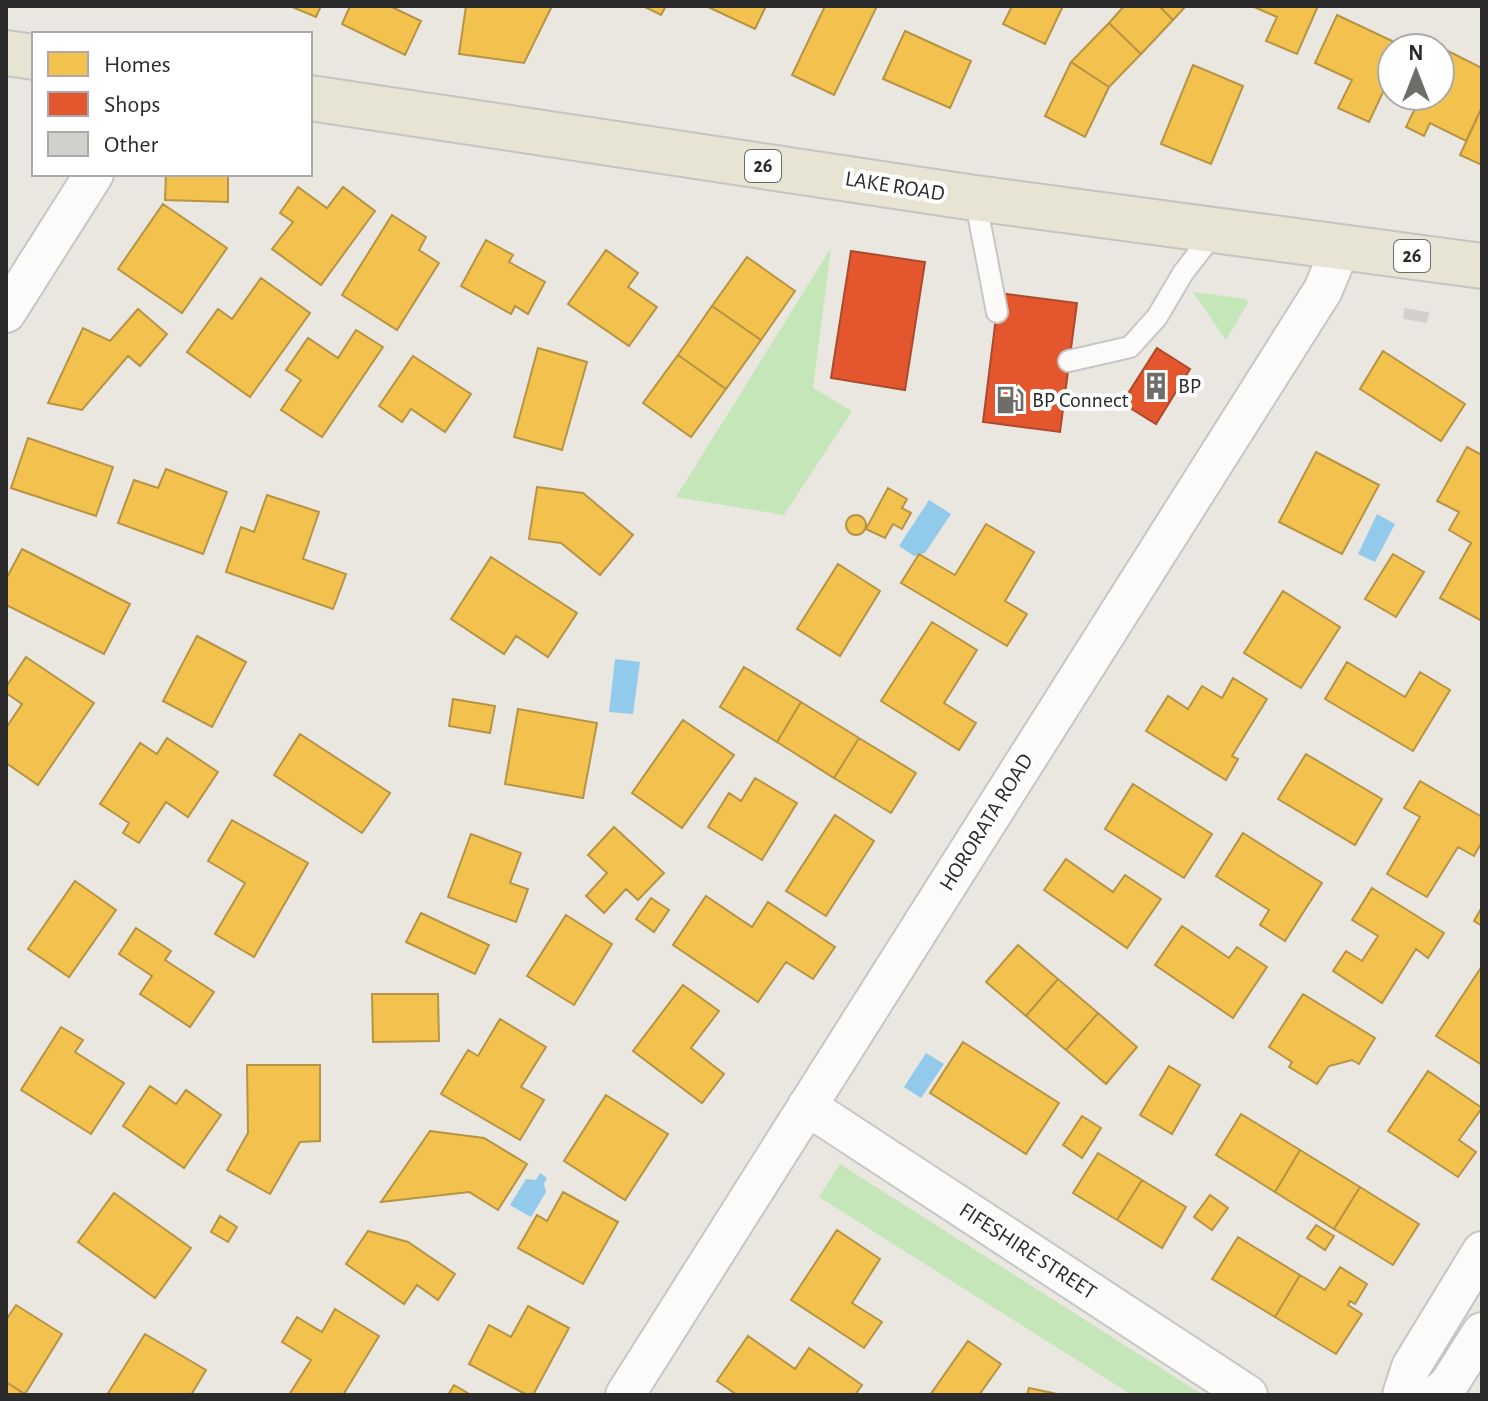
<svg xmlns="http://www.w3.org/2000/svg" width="1488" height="1401" viewBox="0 0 1488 1401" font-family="'Alegreya Sans',sans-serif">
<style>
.green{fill:#c5e6b8}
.water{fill:#92caec}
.homes{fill:#f2c14e;stroke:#b69444;stroke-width:2}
.shops{fill:#e4572e;stroke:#ac4a2d;stroke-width:2}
.building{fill:#d2d0cb;stroke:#d4d2cc;stroke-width:2}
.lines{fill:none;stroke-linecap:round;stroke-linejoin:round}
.lane-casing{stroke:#c7c6c6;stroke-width:24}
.street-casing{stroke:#c7c6c6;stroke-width:42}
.primary-casing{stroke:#c5c4c1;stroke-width:48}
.lane{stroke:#fcfbfa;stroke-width:20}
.street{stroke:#fcfbfa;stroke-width:38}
.primary{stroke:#e7e4d3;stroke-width:44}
.labels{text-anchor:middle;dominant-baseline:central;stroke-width:8;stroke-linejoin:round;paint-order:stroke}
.shield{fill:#fff;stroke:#6b6b6b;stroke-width:2}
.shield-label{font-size:20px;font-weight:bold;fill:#2b2b2b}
.street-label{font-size:22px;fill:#2b2b2b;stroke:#fff}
.poi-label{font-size:22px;fill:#2b2b2b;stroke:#fff;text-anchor:start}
</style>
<rect width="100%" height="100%" fill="#e9e7e0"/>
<path class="green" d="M831 248 813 388 852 411 784 515 676 497Z
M1193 292 1246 299 1248 303 1226 340Z
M840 1164 1203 1395H1132L819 1197Z"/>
<path class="water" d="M929 500 951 514 925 553 914 556 899 546Z
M1377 514 1395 524 1375 562 1358 554Z
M615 659 640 662 633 714 609 712Z
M926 1053 944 1064 921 1098 904 1087Z
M540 1173 547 1178 544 1184 546 1192 531 1217 510 1205 526 1179 536 1180Z"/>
<path class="homes" d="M290 6H321L316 17Z
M350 6H390L421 21 405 55 342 24Z
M466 6 501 7 552 6 524 63 459 54Z
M643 6H666L661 15Z
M706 6H766L755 29Z
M825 6H877L834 95 792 75Z
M1012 6H1063L1045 44 1003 24Z
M1124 6H1159L1173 20 1141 54 1109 23Z
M1159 6H1186L1173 20Z
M1252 6H1318L1297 54 1266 41 1277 17Z
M1337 15 1405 47 1392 48V73L1369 122 1338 108 1352 80 1315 63Z
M1109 23 1141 54 1109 87 1071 62Z
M905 31 971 61 950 108 883 79Z
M1444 49 1482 68V107L1466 141 1430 123 1424 136 1406 127 1421 96H1440V57Z
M1071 62 1109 87 1085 137 1045 116Z
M1193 65 1243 86 1211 164 1161 144Z
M1482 107V165L1460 155Z
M166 174H228V202L165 200Z
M298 187 327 208 343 187 375 211 321 285 272 249 293 222 280 213Z
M163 204 227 248 182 313 118 269Z
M392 215 426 237 419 250 439 263 397 330 342 295Z
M486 240 513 255 509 262 545 282 528 314 515 306 511 314 461 286Z
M606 250 638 273 628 287 657 307 629 346 568 304Z
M747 257 795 291 761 340 712 306Z
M261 278 310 313 250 397 187 352 218 309 232 319Z
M712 306 761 340 726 389 678 355Z
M138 309 167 334 140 366 128 356 82 410 48 403 83 328 110 341Z
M356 330 383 347 322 437 281 410 301 380 286 370 308 338 338 358Z
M538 348 587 362 562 450 514 437Z
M1383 351 1465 404 1441 441 1360 389Z
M678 355 726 389 691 437 643 403Z
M413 356 471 394 445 432 411 409 402 422 379 406Z
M28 438 113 467 96 516 11 488Z
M1467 447 1482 455V621L1440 598 1471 543 1449 530 1459 512 1437 501Z
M1316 452 1379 485 1342 554 1279 522Z
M166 469 227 492 203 554 118 523 134 480 158 488Z
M537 487 583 493 633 535 600 575 561 543 529 539Z
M888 488 907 499 902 508 911 513 902 529 893 524 885 538 866 529Z
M267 495 319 512 303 559 346 574 333 609 226 572 241 527 254 532Z
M846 525a10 10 0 1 1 20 0a10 10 0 1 1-20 0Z
M986 524 1034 552 1005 601 1027 614 1007 646 901 583 919 554 955 575Z
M22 549 130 604 104 654 6 605V579Z
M1393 554 1424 572 1396 617 1365 599Z
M491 557 577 613 548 657 516 636 504 654 451 619Z
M838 564 880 591 840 656 797 629Z
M1283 591 1340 627 1301 688 1244 653Z
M932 622 977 650 944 703 976 723 959 750 881 701Z
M197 636 246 662 212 727 163 701Z
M26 657 94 703 38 785 6 763V728L22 704 6 693V687Z
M1347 662 1405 697 1420 672 1450 690 1413 751 1325 699Z
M744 667 801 702 777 742 720 707Z
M1233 678 1267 699 1232 756 1238 759 1226 780 1146 731 1168 696 1188 709 1202 686 1222 698Z
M453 699 495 706 490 733 449 726Z
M801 702 859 738 834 778 777 742Z
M518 709 597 723 583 798 505 784Z
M683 720 734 755 682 828 632 793Z
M300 734 390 793 362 833 274 775Z
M167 738 218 772 188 817 166 802 139 843 123 833 129 823 100 804 140 743 157 754Z
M859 738 916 773 891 813 834 778Z
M1306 754 1382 799 1355 845 1278 799Z
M755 778 797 803 762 860 708 827 729 793 741 801Z
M1420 781 1482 817V842L1474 856 1458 847 1427 897 1387 874 1420 817 1404 808Z
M1133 784 1212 834 1184 878 1105 829Z
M835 815 874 841 826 916 786 891Z
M232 820 308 863 254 957 215 934 245 883 208 861Z
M614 827 664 873 638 900 626 889 604 913 586 896 607 873 588 855Z
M1243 833 1322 883 1285 941 1260 925 1269 910 1216 876Z
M471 834 521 853 510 883 528 889 516 922 448 897Z
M1066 859 1113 892 1125 875 1161 899 1127 948 1044 890Z
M75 881 116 910 69 977 28 949Z
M1372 888 1444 933 1428 958 1416 949 1382 1003 1333 971 1346 951 1362 961 1378 936 1352 920Z
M706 896 752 927 768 902 835 947 813 979 786 962 758 1002 673 945Z
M651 898 669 910 654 932 636 919Z
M1482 907V926L1474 921Z
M421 913 489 945 475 974 406 942Z
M566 915 612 944 574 1005 527 976Z
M1182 926 1229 958 1237 947 1267 967 1233 1018 1155 965Z
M136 928 171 951 165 960 214 992 190 1027 140 994 152 976 119 954Z
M1018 945 1058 979 1026 1016 986 982Z
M1482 966V1065L1436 1036Z
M1058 979 1098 1013 1066 1050 1026 1016Z
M683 985 719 1011 691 1048 724 1074 702 1103 633 1051Z
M372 994H438L439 1041 373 1042Z
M1303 994 1375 1038 1359 1064 1352 1060 1329 1066 1317 1084 1289 1067 1292 1062 1269 1047Z
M1098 1013 1137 1047 1106 1084 1066 1050Z
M500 1019 546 1047 521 1087 544 1100 520 1140 441 1094 468 1050 478 1056Z
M61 1027 83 1040 75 1052 124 1083 91 1134 21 1090Z
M963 1042 1059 1103 1026 1154 930 1093Z
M247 1065H320V1141L300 1142 270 1194 227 1170 248 1133Z
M1169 1066 1200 1085 1172 1134 1140 1115Z
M1428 1071 1482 1108 1459 1140 1476 1152 1458 1177 1388 1131Z
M150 1086 176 1104 186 1090 221 1115 184 1168 123 1126Z
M606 1095 668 1134 625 1200 564 1161Z
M1241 1114 1300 1150 1275 1192 1216 1155Z
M1082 1116 1101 1128 1082 1158 1063 1145Z
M430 1131 484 1138 527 1164 498 1210 469 1192 381 1202Z
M1300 1150 1360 1187 1334 1229 1275 1192Z
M1098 1153 1142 1180 1117 1220 1073 1193Z
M1142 1180 1186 1207 1162 1248 1117 1220Z
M1360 1187 1419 1224 1393 1265 1334 1229Z
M563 1192 618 1222 583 1284 518 1248 537 1215 547 1221Z
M114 1193 191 1248 155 1298 78 1242Z
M1210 1195 1228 1208 1212 1230 1194 1217Z
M220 1216 237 1227 228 1242 211 1232Z
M1316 1225 1334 1236 1325 1250 1307 1238Z
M837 1230 880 1259 852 1303 882 1322 864 1348 791 1300Z
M368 1231 408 1242 455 1274 438 1300 417 1285 404 1304 346 1264Z
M1238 1237 1300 1275 1275 1317 1212 1279Z
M1340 1267 1367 1284 1355 1304 1350 1301 1348 1305 1362 1314 1336 1354 1275 1317 1300 1275 1325 1290Z
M16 1305 62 1334 25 1394 6 1382V1320Z
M528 1306 569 1328 533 1395H527L469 1364 489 1325 511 1337Z
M335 1309 379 1336 343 1395H289L311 1360 282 1342 297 1317 322 1332Z
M145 1334 206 1370 191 1395H107Z
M748 1336 795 1369 809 1348 862 1385 855 1395H737L717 1381Z
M968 1341 1001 1364 979 1395H930Z
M6 1382 25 1394 24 1395H6Z
M454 1385 471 1395H448Z
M1029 1388 1062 1395H1027Z"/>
<path class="shops" d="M851 251 925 262 905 390 831 378Z
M999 293 1077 303 1060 432 983 422Z
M1157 348 1190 369 1156 424 1122 403Z"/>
<path class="building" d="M1405 309 1428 313 1426 322 1404 318Z"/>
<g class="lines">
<defs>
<path id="lane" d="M975 198 997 312
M1069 361 1130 347 1157 317 1183 273 1217 229"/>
<path id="street" d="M6 313 94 174
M807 1106 1248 1395
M625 1395 1323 290 1341 247
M1402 1395 1411 1367 1482 1251
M1437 1395 1449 1384 1482 1332"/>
<path id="primary" d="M6 53 34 57
M310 98 975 198 1482 266"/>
</defs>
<use href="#lane" class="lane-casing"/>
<use href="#street" class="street-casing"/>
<use href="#primary" class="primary-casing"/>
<use href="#lane" class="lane"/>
<use href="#street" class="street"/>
<use href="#primary" class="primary"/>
</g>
<defs>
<symbol id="building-bare" viewBox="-9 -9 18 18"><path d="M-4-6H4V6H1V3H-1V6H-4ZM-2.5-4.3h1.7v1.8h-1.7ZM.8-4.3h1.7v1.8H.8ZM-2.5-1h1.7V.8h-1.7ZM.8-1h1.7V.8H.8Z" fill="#6e6d6a" stroke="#fff" stroke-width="2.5" paint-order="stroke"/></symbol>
<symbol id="fuel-bare" viewBox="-9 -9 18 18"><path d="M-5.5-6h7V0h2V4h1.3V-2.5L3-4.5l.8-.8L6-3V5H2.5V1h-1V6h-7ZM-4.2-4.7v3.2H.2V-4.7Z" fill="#6e6d6a" stroke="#fff" stroke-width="2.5" paint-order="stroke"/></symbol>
</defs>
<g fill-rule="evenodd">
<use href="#building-bare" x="1136" y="366" width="40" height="40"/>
<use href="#fuel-bare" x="990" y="380" width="40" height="40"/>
</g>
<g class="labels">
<g class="shield">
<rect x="745" y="150" width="36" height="32" rx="6"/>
<rect x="1394" y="240" width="36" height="32" rx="6"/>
</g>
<g class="shield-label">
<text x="763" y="166">26</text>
<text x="1412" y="256">26</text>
</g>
<g class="street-label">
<text transform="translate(895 186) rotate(9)">LAKE ROAD</text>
<text transform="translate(986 822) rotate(-58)">HORORATA ROAD</text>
<text transform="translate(1028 1251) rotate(33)">FIFESHIRE STREET</text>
</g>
<g class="poi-label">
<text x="1178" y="386">BP</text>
<text x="1032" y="400">BP Connect</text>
</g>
</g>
<rect width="1488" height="1401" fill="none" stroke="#2b2b2b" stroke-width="16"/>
<rect x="32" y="32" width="280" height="144" fill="#ffffff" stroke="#aaaaaa" stroke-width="2"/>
<rect x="48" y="52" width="40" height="24" fill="#f2c14e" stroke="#aaaaaa" stroke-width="2"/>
<text x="104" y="72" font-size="24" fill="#2b2b2b">Homes</text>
<rect x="48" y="92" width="40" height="24" fill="#e4572e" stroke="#aaaaaa" stroke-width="2"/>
<text x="104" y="112" font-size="24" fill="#2b2b2b">Shops</text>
<rect x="48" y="132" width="40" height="24" fill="#d2d0cb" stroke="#aaaaaa" stroke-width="2"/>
<text x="104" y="152" font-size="24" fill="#2b2b2b">Other</text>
<g transform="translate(1416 72)"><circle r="38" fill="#ffffff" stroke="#aaaaaa" stroke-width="2"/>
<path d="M0-6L14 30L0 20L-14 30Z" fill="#6e6d6a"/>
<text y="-12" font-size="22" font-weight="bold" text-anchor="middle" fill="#2b2b2b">N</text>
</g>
</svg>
